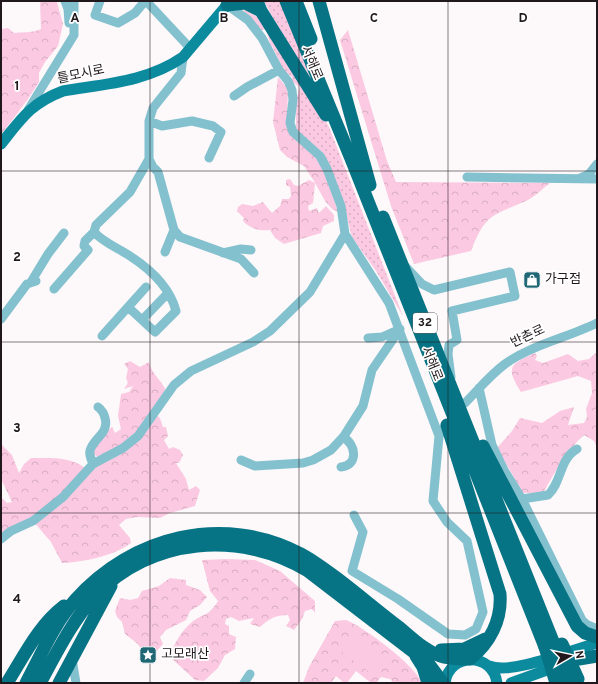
<svg xmlns="http://www.w3.org/2000/svg" width="598" height="684" viewBox="0 0 598 684" font-family="Overpass,'Noto Sans KR',sans-serif">
<style>
.grass{fill:url(#grass-dots)}
.forest{fill:url(#forest-crowns)}
.park{fill:#fbcae2}
.lines{fill:none;stroke-linecap:round;stroke-linejoin:round}
.minor{stroke:#83c1ce;stroke-width:9}
.major{stroke:#0c8b9f;stroke-width:11}
.highway{stroke:#077485;stroke-width:13}
.highway-bridge{stroke:#077485;stroke-width:13}
.grid{fill:none;stroke:#20181c;stroke-width:1;stroke-opacity:0.55}
.labels{text-anchor:middle;dominant-baseline:central;stroke-width:3.5;stroke-linejoin:round;paint-order:stroke}
.shield{fill:#fff;stroke:#635d60;stroke-width:1}
.shield-label{font-size:12px;font-weight:bold;fill:#20181c}
.street-label{font-size:13px;fill:#20181c;stroke:#fff}
.poi-label{font-size:13px;fill:#20181c;stroke:#fff;text-anchor:start}
.grid-label{font-size:13px;text-anchor:middle;font-weight:bold;fill:#20181c;stroke:#fff;stroke-width:3.5;stroke-linejoin:round;paint-order:stroke}
</style>
<defs>
<pattern id="grass-dots" width="8" height="8" patternUnits="userSpaceOnUse"><rect width="8" height="8" fill="#fbcae2"/><path d="M2 2h.1M6 6h.1" fill="none" stroke="#d7adc1" stroke-width="1.8" stroke-linecap="round"/></pattern>
<pattern id="forest-crowns" width="20" height="18" patternUnits="userSpaceOnUse"><rect width="20" height="18" fill="#fbcae2"/><path d="M2 6a3 3 0 1 1 6 0M12 15a3 3 0 1 1 6 0" fill="none" stroke="#d7adc1"/></pattern>
</defs>
<rect width="100%" height="100%" fill="#fdf8fa"/>
<path class="grass" d="M264 1H281L313 81 284 39Z
M245 10 257 17 299 76 329 127 403 316 376 271 352 237 343 203 321 151 296 130V100L300 87 292 82V77L284 71 272 46 271 47 266 29 261 30 250 18 241 12Z"/>
<path class="forest" d="M40 1 57 2 63 24 58 46 45 62 39 73V82L28 99 1 135V29L8 28 14 33C23 32 32 33 41 29Z
M348 30 387 161 396 182 550 183C543 188 536 196 528 200 493 216 486 212 471 251L414 264 391 206 340 40Z
M278 77 288 89 287 118 316 157 326 175 338 212 332 209 325 201 314 181 304 166 287 157 280 150 273 122Z
M290 179 294 185 298 186 309 180 315 183 313 203 308 206 309 211 317 208 319 213 326 206 334 215V221L323 226 321 233 284 244 275 238 270 230C260 231 250 229 243 221L244 218 237 211 238 207 242 204 253 206 263 202 272 213 280 206 282 199H289L291 196 290 187 286 185V180Z
M597 352V447L594 441 584 435C566 451 555 472 543 493H523L497 448 512 431 520 418 542 423 560 411 574 407 568 425 584 423 587 417 586 409 592 393 591 381 578 376 521 392C505 367 510 364 535 353L537 356 535 360 543 363 568 354 578 361 589 359Z
M130 361 140 367 149 362C152 376 165 382 167 395L154 413 160 418 163 427H166L168 436 164 440 169 449 173 447 180 450 183 455 179 463H176L186 479 189 490 196 486 200 490 195 506 170 513 160 518 137 517 126 519 119 525 130 538 131 543C114 556 83 562 62 563L51 542 33 521 1 539V497L7 503 12 502 1 479V444L12 455 19 473 24 464 31 458C49 458 70 456 85 468L98 457 93 454 92 452 106 432 112 427 115 433 121 429 118 416 121 394 129 392 133 386 124 389 128 383 126 378 128 369 124 364Z
M226 559 255 560 280 571 315 601V613L312 609 305 611 302 619 294 630 286 626 290 620 288 615C275 615 269 619 260 627L250 624 254 618 239 621 231 617 226 619 225 624 229 626V634L236 637 235 649 225 655 218 668 204 681 195 680 169 656C175 643 181 631 192 622 205 612 207 618 218 601L210 591 202 560Z
M170 578 186 580V585L200 590 207 597 200 605 190 611 186 620 166 630 160 637 163 644 152 656 146 657 138 644 125 634 122 622 117 617 115 611 120 598 130 600 138 598 142 591 159 586Z
M346 620C364 627 415 665 422 683H394L390 679 381 677 376 683H371L356 671 347 683H344L336 676 331 683H303L309 667 335 621Z"/>
<path class="park" d="M355 634 385 656 372 674 342 652Z"/>
<g class="lines">
<path class="minor" d="M65 1 68 9 69 23
M100 1 95 15 118 23 135 13 145 1
M146 1 190 48
M226 2 227 5 248 20 262 38 279 70 288 81 292 90 293 100 290 123 293 132 320 156 327 169 341 206 345 234 389 303 439 436 445 427
M183 57 181 73 153 108 149 121V159L153 167 158 172 174 230 180 237 241 259 254 273
M234 96 247 87 279 70
M28 110 74 35V1
M149 121 162 126 192 121 213 126 221 132 209 158
M467 177 597 179
M580 178 589 174 597 164
M165 252 174 230
M223 253 241 249 251 250
M405 266 422 284 434 290 510 272 515 296 452 311 457 340 449 345 448 354 451 377
M31 282 48 254 64 233
M54 289 88 250 84 246 85 241 94 232
M128 307 155 332 176 311C170 288 150 269 130 256 118 248 104 243 94 232L96 225 130 192 149 159
M1 319 27 284 36 281
M142 320 167 294
M102 336 146 287
M368 338 382 337 400 329
M479 388 492 445 504 470 522 499 582 620 586 624 597 629
M465 403C478 390 490 375 505 364 529 346 569 337 597 323
M241 460 255 466 303 463 313 460 331 450 344 436 363 406 372 370 400 329
M93 464C91 459 88 453 91 448 96 437 109 432 105 418 104 413 102 410 98 407
M341 467C359 465 356 444 343 437
M522 499 548 495C562 482 559 459 577 449
M354 515 363 532 352 571 398 599 448 634 465 635 476 629 483 612 467 541 447 522 433 501 439 436
M1 539 11 531 33 521 63 497 93 464 123 448 138 436 174 385 191 371 253 342 270 331 310 292 345 234
M72 659 76 683
M244 683 250 674"/>
<path class="major" d="M1 144C21 119 31 103 63 91 104 84 147 82 183 57L227 5 233 1
M489 666C513 675 571 650 597 643
M445 683C449 652 493 652 497 683
M511 683 558 666"/>
<path class="highway" d="M257 1 261 11 326 115
M286 1 352 161 545 647
M296 1 311 39
M319 1 370 185
M227 5 245 3 261 11
M383 217 554 644
M447 425 500 594C502 620 490 643 470 659
M483 446 577 626 585 633 597 637
M441 650 464 649 485 639
M416 656 423 667 428 683
M579 659 597 656
M7 683C24 656 38 626 64 606
M26 683C41 655 54 624 75 600 132 536 223 513 301 554 314 561 326 570 338 579 359 595 379 612 400 628 412 638 424 650 440 656 448 659 458 659 467 659
M40 683C56 654 72 621 95 596 150 537 241 530 308 571L428 663 443 683
M59 683 111 586"/>
<path class="highway-bridge" d="M554 644 566 682
M562 644 578 679
M545 647 556 683"/>
</g>
<path class="grid" d="M150 1V683M299 1V683M448 1V683M1 171H597M1 342H597M1 513H597"/>
<defs>
<symbol id="shop-square" viewBox="-11 -11 22 22"><rect x="-9" y="-9" width="18" height="18" rx="4" fill="#1f6775" stroke="#fff"/><path d="M-5-2.5h2.3a2.7 3.5 0 0 1 5.4 0H5L5.5 6h-11ZM-1.5-2.5h3a1.5 2.3 0 0 0-3 0Z" fill="#fff"/></symbol>
<symbol id="sight-square" viewBox="-11 -11 22 22"><rect x="-9" y="-9" width="18" height="18" rx="4" fill="#1f6775" stroke="#fff"/><path d="M0-6L1.8-2.2L6-1.7L2.9 1.2L3.7 5.4L0 3.3L-3.7 5.4L-2.9 1.2L-6-1.7L-1.8-2.2Z" fill="#fff"/></symbol>
</defs>
<g fill-rule="evenodd">
<use href="#shop-square" x="522" y="270" width="20" height="20"/>
<use href="#sight-square" x="138" y="645" width="20" height="20"/>
</g>
<g class="labels">
<rect class="shield" x="413" y="313" width="24" height="20" rx="3"/>
<g class="shield-label">
<text x="425" y="323">32</text>
</g>
<g class="street-label">
<text transform="translate(311 63) rotate(67)">서해로</text>
<text transform="translate(81 75) rotate(-12)">틀모시로</text>
<text transform="translate(528 337) rotate(-25)">반촌로</text>
<text transform="translate(431 364) rotate(68)">서해로</text>
</g>
<g class="poi-label">
<text x="545" y="280">가구점</text>
<text x="161" y="655">고모래산</text>
</g>
</g>
<g class="grid-label">
<text x="75" y="22">A</text>
<text x="224" y="22">B</text>
<text x="374" y="22">C</text>
<text x="523" y="22">D</text>
<text x="17" y="90">1</text>
<text x="17" y="261">2</text>
<text x="17" y="432">3</text>
<text x="17" y="603">4</text>
</g>
<rect width="598" height="684" fill="none" stroke="#20181c" stroke-width="4"/>
<g transform="translate(570 656) rotate(81)" stroke="#ffffff" stroke-width="3" paint-order="stroke">
<path d="M0-3L7 15L0 10L-7 15Z" fill="#20181c"/>
<text y="-6" font-size="11" font-weight="bold" text-anchor="middle" fill="#20181c">N</text>
</g>
</svg>
